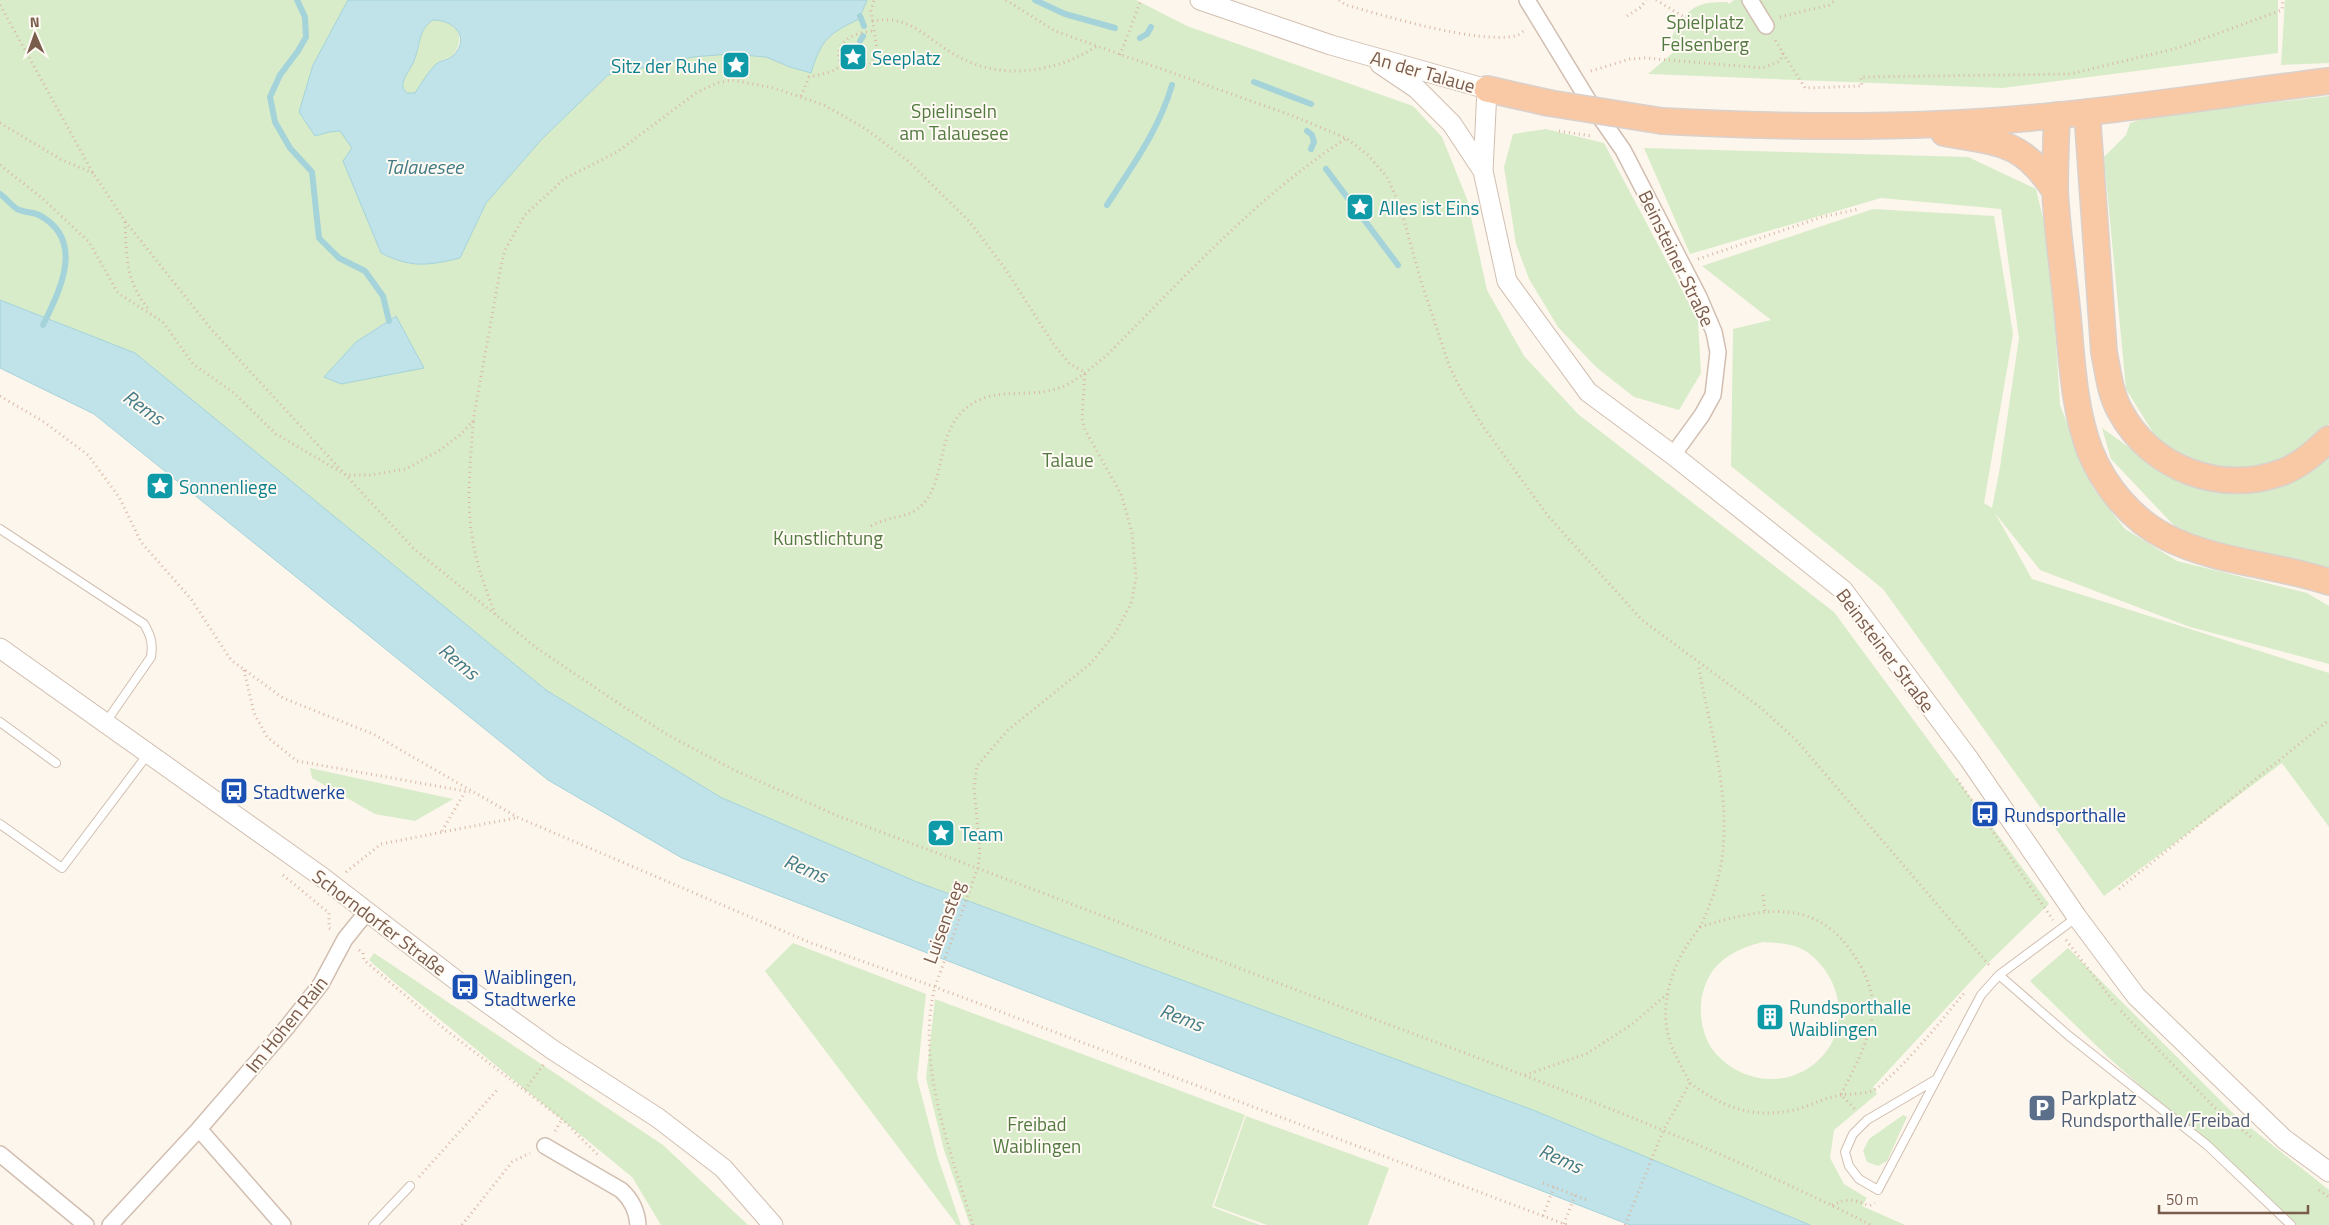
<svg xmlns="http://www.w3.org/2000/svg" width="2329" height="1225" viewBox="0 0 2329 1225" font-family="'Titillium Web',sans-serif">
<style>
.green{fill:#d8ecc9;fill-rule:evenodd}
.water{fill:#bfe3e8;stroke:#a5d3da;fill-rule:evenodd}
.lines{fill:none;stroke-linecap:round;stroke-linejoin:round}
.stream{stroke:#a5d3da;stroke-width:6}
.service-casing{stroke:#d1beb0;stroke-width:10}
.minor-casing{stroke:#d1beb0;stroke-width:18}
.tertiary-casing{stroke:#d1beb0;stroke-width:21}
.trunk-casing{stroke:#dad1cd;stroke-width:28}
.path{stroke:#d9b8a5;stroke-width:3;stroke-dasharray:1 4;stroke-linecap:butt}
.service{stroke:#fff;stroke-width:8}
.minor{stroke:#fff;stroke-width:15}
.tertiary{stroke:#fff;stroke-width:19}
.trunk{stroke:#f9c8a4;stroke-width:25}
.trunk-bridge-casing{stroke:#dad1cd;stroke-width:28;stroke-linecap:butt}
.trunk-bridge{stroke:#f9c8a4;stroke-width:25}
.labels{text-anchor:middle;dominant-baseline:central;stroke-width:4;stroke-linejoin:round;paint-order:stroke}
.park-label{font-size:19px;fill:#537a41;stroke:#fffaf3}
.culture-label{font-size:19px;fill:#0d838f;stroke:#fffaf3;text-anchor:start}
.street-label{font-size:19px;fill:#7a5c4d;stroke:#fffaf3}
.transit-label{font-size:19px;fill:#164399;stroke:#fffaf3;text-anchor:start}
.service-label{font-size:19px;fill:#4e5e75;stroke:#fffaf3;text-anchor:start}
.water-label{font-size:20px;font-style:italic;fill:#437c86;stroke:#fffaf3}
</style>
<rect width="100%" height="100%" fill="#fdf6ec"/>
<path class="green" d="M0 0H348L345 5 329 132 340 131 353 148 368 220 381 253C411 268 427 266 460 258L486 203 542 139 608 75 693 57 730 54 766 57 790 67 811 73C821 40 828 34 859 19L867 0H1136L1187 26 1413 106 1442 137 1467 199 1487 290 1524 356 1578 414 1834 612 2049 904 1985 966 1873 1087 1877 1094 1834 1130 1830 1158 1844 1184 1867 1198 1862 1206 1905 1225H1810L1533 1110 917 882 720 797 546 690 135 354 0 300ZM395 316 371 377 341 384 356 342ZM1763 942C1778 943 1794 943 1807 952 1837 973 1850 1017 1828 1049 1801 1088 1748 1088 1717 1055 1694 1030 1695 982 1723 960 1736 950 1748 946 1763 942Z
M1734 0H2278V53L2002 88 1648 74 1675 51 1671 38C1688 9 1692 2 1727 2L1729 4Z
M2285 0H2329V63L2281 65Z
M433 20C458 21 467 36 452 57L442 60 415 93H406C404 90 402 87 403 83 405 74 413 66 415 58 421 42 418 30 433 20Z
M2329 96V424L2286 460 2259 468 2224 470 2192 463 2162 447 2126 389 2104 157 2126 135 2130 123 2150 117Z
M1546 129 1604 143 1698 320 1701 373 1679 410 1634 397 1596 367 1558 327 1529 279 1516 244 1504 167 1513 134Z
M1644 148 1968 157 2036 189 2050 247 2060 405 2093 488 2125 529 2177 561 2307 593 2329 606V664L2190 627 2040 570 1995 513 2032 579 2329 673V827L2282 763 2104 896 1883 589 1731 466 1733 329 1771 320 1702 266 1873 209 1994 216 2013 334 1984 503 1992 508 2000 467 2019 338 2001 209 1881 198 1690 254Z
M2102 428 2179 483 2215 486 2329 451V569L2220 547 2182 534 2111 459Z
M310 768 453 799 415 821 375 814 312 778Z
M793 943 926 994 917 1078 938 1158 961 1225H957L765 971Z
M2068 948 2236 1116 2329 1190V1225H2297L2109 1058 2030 981Z
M374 953 663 1145 748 1225H661L632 1177 394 982 369 960Z
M935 999 1245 1115 1212 1207 1260 1225H970L944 1150 926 1078Z
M1903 1115 1907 1117 1887 1161 1878 1166 1867 1162 1863 1151 1869 1139Z
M1246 1116 1389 1168 1368 1225H1267L1214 1206Z"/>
<path class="water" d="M348 0H867L859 19C828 34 821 40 811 73L790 67 766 57 730 54 693 57 608 75 542 139 486 203 460 258C427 266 411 268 381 253L343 161 352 148 340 131 329 132 315 136 299 112 313 65ZM433 20C454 20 471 37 453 56 449 60 441 60 436 64 428 72 421 84 415 93H407C404 90 402 87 403 83 405 74 413 66 415 58 421 42 418 30 433 20Z
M0 300 135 353 546 690 720 797 917 882 1533 1110 1810 1225H1630L682 858 548 780 94 414 0 368Z
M396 316 424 368 341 384 324 377 356 342Z"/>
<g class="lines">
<path class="stream" d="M297 0 305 17 306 37 298 51 280 75 270 97 275 122 290 148 312 172 319 238 339 258 365 271 383 296 389 321
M1035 0 1065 14 1115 28
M860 16 864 26
M1140 38 1147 34 1151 27
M860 41 863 36
M1254 82 1311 104
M1307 131 1312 135 1314 142 1311 149
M1326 169 1398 265
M0 194C6 198 11 205 17 209 25 213 33 212 39 215 86 240 60 290 43 325
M1107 205C1132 166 1159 130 1172 85"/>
<defs>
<path id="service" d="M0 529 144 624C151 636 153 643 151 657L106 722
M0 722 56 763
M0 824 62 868 148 754
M1999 975 2069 1036 2207 1145 2291 1225
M1935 1080 1867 1120 1853 1134 1845 1152 1849 1166 1859 1179 1878 1190 1981 995 1999 975 2077 917
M373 1225 410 1186"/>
<path id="minor" d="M1527 0 1588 100 1623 150 1699 297 1714 332 1718 352 1713 395 1702 415 1673 455
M1750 0 1766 26
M199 1129 283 1225
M545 1146 621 1190C631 1199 637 1210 638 1225
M0 1154 86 1225
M110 1225 199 1129 287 1027 321 984 345 939 366 913"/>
<path id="tertiary" d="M1200 0 1331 45 1487 89 1483 171 1507 281 1588 392 1673 455 1843 590 1969 759 2077 917 2136 996 2284 1139 2329 1172
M1380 64 1417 89 1452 124 1483 171
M0 648 322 877 465 987 553 1050 658 1118 723 1168 773 1225"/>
<path id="trunk" d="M1487 89 1549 103
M2087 112 2104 352C2108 372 2110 393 2120 411 2151 469 2221 495 2283 472 2301 465 2315 452 2329 439
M2057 115C2056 140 2055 165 2055 190 2057 232 2064 275 2068 318 2072 362 2074 409 2090 451 2104 486 2132 520 2166 537 2217 563 2276 564 2329 582
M1662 121C1754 126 1847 128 1938 124 2069 119 2199 97 2329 81
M1944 133C1999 143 2022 140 2055 191"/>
</defs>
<use href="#service" class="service-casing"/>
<use href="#minor" class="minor-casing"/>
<use href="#tertiary" class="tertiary-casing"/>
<use href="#trunk" class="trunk-casing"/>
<path class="path" d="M1006 0 1055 31 1293 116 1346 138 1368 155 1387 177 1400 206 1421 281 1449 365 1459 386 1482 425 1548 516 1642 620 1761 708 1796 740 1990 966
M1339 0 1346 5C1385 16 1478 44 1515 36 1519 35 1522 32 1525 30
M1656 0 1684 17
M0 5 93 173 125 221 211 329 414 549 538 649 624 707 668 735 734 770 838 816C1006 878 1172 943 1339 1006 1518 1073 1700 1138 1871 1225
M1627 16 1641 7 1646 0
M1780 17 1829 5 1836 0
M872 21C911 14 926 39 957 56 1002 81 1055 73 1097 46
M1783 53 1805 88 1862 86 1861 77 2070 74 2178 48 2282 10 2283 0
M1120 55 1141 0
M841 66C832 41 853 33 873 31
M1591 71 1630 59 1645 58 1763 68 1780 61 1783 53 1775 40
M801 96 809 77 831 72 841 66 861 68 870 65 877 50 871 11 874 0
M0 123 62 160 93 173
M1559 131 1592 136
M0 165 42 198 89 242 118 293 163 322 193 364 234 393 276 434 346 475H370L406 469 440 450 460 435 473 421 501 266 505 250 525 215 564 179 617 152 696 93 717 83 732 80 774 88 824 105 866 129 908 161 969 221 1004 267 1054 345 1070 364 1085 372
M125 222C127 259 125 281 150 311
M1698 259 1822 217 1859 209
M0 396 44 422 88 455 119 497 141 542 191 599 231 660 283 698 373 734 517 817 811 943 935 987 1567 1225
M473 422C471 459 466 499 472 536 476 564 486 590 496 616
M871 526C887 516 910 519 923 504 946 479 936 435 964 410 992 384 1030 400 1062 387 1078 380 1093 366 1106 356 1182 280 1255 198 1345 139
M244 670 254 713 267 737 297 761 470 792
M1957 779 2053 920
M442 831 465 792
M346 872 381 844 515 818
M283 875 329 913V928L332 930
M2119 889 2329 720
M1763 895 1765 911
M1700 927C1762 908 1818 895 1857 960 1866 974 1874 994 1873 1010 1870 1041 1854 1068 1841 1095L1857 1111
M2066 940 2117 1006
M359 950 363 953 364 960 442 1027 562 1119 599 1156
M2121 1011 2214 1107 2251 1137
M1525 1075 1586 1054 1631 1025 1667 994
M1690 1083C1721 1106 1749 1118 1789 1111 1805 1109 1820 1099 1836 1096 1848 1093 1869 1095 1877 1088 1909 1062 1939 1023 1965 992
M525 1090 544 1064
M555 1131 562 1119
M419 1177 498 1089
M1543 1183 1587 1200
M2319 1190 2329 1197
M1832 1205C1847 1198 1855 1199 1869 1206L1875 1203
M1543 1216 1554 1187
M1564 1224 1575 1195
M462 1225 512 1162 530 1153
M973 1225C951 1153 915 1062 935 987L978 867 980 852 974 788 977 766 1008 730 1091 663 1114 635 1131 604 1136 578 1132 532 1121 494 1085 430 1082 418 1085 372
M1625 1225 1663 1131 1690 1083C1683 1069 1673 1053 1669 1038 1660 1008 1670 973 1686 947 1690 939 1697 933 1701 925 1712 902 1721 875 1723 849 1729 786 1709 725 1698 664"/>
<use href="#service" class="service"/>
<use href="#minor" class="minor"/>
<use href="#tertiary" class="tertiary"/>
<use href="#trunk" class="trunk"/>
<defs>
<path id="trunk-bridge" d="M1549 103 1662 121"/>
</defs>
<use href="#trunk-bridge" class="trunk-bridge-casing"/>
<use href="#trunk-bridge" class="trunk-bridge"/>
</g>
<defs>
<symbol id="sight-square" viewBox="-11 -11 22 22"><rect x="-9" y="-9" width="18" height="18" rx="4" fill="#0f9aa8" stroke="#fffaf3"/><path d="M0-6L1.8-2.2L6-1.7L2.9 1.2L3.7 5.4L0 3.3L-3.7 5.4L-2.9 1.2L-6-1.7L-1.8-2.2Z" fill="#fff"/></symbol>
<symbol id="bus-square" viewBox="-11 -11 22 22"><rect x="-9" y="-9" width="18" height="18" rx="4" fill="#1a4fb4" stroke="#fffaf3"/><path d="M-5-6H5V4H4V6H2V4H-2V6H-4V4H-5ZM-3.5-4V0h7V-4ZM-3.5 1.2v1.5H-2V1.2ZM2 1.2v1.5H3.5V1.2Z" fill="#fff"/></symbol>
<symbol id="building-square" viewBox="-11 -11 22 22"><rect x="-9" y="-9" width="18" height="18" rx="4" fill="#0f9aa8" stroke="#fffaf3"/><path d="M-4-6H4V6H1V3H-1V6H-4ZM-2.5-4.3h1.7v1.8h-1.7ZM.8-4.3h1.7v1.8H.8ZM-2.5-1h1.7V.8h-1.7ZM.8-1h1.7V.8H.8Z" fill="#fff"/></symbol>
<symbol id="parking-square" viewBox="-11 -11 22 22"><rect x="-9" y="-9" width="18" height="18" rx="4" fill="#5c6f8a" stroke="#fffaf3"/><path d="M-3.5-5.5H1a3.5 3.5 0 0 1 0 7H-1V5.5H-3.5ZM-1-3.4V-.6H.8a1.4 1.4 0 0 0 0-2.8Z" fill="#fff"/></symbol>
</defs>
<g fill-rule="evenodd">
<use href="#sight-square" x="837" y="41" width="32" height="32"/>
<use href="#sight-square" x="720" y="49" width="32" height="32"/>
<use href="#sight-square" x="1344" y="191" width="32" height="32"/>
<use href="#sight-square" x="144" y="470" width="32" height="32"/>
<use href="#bus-square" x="218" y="775" width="32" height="32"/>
<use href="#bus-square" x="1969" y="798" width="32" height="32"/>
<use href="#sight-square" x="925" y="817" width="32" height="32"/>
<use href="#bus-square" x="449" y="971" width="32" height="32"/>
<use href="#building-square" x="1754" y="1001" width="32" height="32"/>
<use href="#parking-square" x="2026" y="1092" width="32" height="32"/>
</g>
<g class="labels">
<g class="park-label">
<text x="1705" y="21">Spielplatz<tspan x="1705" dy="22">Felsenberg</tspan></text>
<text x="954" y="110">Spielinseln<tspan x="954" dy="22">am Talauesee</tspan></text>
<text x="1068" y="459">Talaue</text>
<text x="828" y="537">Kunstlichtung</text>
<text x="1037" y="1123">Freibad<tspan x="1037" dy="22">Waiblingen</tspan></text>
</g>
<g class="culture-label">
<text x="872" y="57">Seeplatz</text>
<text x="717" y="65" text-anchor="end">Sitz der Ruhe</text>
<text x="1379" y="207">Alles ist Eins</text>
<text x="179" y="486">Sonnenliege</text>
<text x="960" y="833">Team</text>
<text x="1789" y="1006">Rundsporthalle<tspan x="1789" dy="22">Waiblingen</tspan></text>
</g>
<g class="street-label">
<text transform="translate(1423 71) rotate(16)">An der Talaue</text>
<text transform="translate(1677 258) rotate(64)">Beinsteiner Straße</text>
<text transform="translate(1886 650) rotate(53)">Beinsteiner Straße</text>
<text transform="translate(380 922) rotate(37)">Schorndorfer Straße</text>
<text transform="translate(943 922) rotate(-70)">Luisensteg</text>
<text transform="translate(286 1024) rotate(-51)">Im Hohen Rain</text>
</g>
<g class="transit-label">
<text x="253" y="791">Stadtwerke</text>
<text x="2004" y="814">Rundsporthalle</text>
<text x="484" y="976">Waiblingen,<tspan x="484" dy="22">Stadtwerke</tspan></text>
</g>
<g class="service-label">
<text x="2061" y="1097">Parkplatz<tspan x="2061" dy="22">Rundsporthalle/Freibad</tspan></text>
</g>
<g class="water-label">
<text x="424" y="166">Talauesee</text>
<text transform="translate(144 407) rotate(36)">Rems</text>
<text transform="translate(459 661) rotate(40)">Rems</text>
<text transform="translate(806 868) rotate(23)">Rems</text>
<text transform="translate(1182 1017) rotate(21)">Rems</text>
<text transform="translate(1561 1158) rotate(24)">Rems</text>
</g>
</g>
<g transform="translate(35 35) rotate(358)" stroke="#fffaf3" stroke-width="4" paint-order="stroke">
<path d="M0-4L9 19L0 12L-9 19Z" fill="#7a5c4d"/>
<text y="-8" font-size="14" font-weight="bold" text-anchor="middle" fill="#7a5c4d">N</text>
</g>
<path d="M2159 1205v8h149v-8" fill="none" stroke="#7a5c4d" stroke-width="2.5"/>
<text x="2166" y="1205" font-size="15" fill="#7a5c4d" stroke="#fffaf3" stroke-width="4" paint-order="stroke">50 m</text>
</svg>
